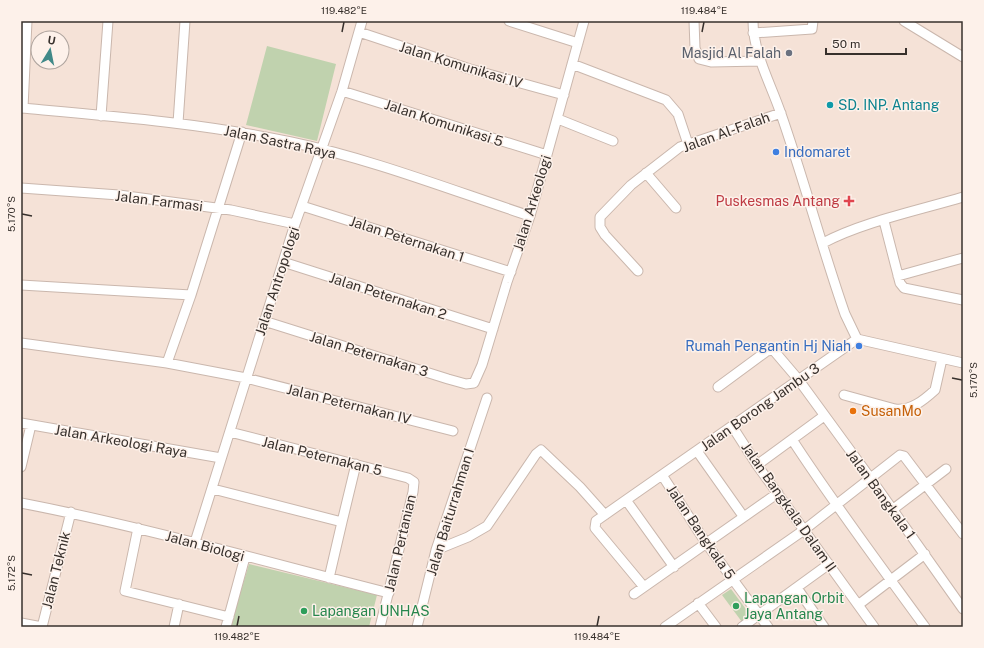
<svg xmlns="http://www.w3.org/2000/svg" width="984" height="648" viewBox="0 0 984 648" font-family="'Public Sans',sans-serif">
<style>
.green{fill:#c0d2ae}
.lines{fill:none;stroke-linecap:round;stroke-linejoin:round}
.minor-casing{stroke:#cab7ad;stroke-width:11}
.minor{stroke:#fff;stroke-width:9}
.ticks{fill:none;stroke:#37302c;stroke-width:1.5}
.worship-dot{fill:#6b7280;stroke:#fdf1ea;stroke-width:1.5}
.culture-dot{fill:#0f9aa8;stroke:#fdf1ea;stroke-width:1.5}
.shop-dot{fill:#3f7fe0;stroke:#fdf1ea;stroke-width:1.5}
.health-dot{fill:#e0444e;stroke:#fdf1ea;stroke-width:1.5}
.food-dot{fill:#e8710a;stroke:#fdf1ea;stroke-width:1.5}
.leisure-dot{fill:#2e9e5b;stroke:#fdf1ea;stroke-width:1.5}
.labels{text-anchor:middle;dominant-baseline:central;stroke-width:3;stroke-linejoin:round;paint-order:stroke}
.worship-label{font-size:14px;fill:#5b616d;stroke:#fdf1ea;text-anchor:end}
.street-label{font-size:14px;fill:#37302c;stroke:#fdf1ea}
.culture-label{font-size:14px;fill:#0d838f;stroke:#fdf1ea;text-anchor:start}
.shop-label{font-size:14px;fill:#366cbe;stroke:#fdf1ea;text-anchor:start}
.health-label{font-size:14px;fill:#be3a42;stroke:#fdf1ea;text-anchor:end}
.food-label{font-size:14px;fill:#c56008;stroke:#fdf1ea;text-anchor:start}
.leisure-label{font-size:14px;fill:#27864d;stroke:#fdf1ea;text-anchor:start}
.neatline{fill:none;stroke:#37302c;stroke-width:1.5}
.ticks-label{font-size:10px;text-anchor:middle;fill:#37302c}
</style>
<rect width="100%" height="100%" fill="#f5e2d7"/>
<path class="green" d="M267 46 336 64 317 141 246 125Z
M249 564 377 595 369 627H230Z
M731 589 751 616 742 622 722 595Z"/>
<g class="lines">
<defs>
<path id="minor" d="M509 21 578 43
M694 21 695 48 699 59 711 62 761 61
M753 21C753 53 771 84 781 114 804 180 822 248 845 314L857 339 963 363
M904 21 963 57
M359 32 470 69 564 95
M753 33 812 29 813 21
M572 64 666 100 678 114 688 144
M342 91 547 155
M21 108C111 116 202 123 291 142 372 159 451 190 530 216
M23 108 27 21
M101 116 108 21
M558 119 613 141
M178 123 185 21
M646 173 676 208
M21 188 119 195 231 210 295 224
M302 206 511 272
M884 221 900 283 904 288 963 300
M823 243C862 222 920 210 963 197
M283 262 493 329
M638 271 605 235 600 227V217L631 185 680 147 781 113
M898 276 963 258
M21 285 191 295 242 132
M264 321 448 379 466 384 474 383 482 365 507 282 530 216 584 21
M21 343 167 363 246 378 453 431
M167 363 191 295
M718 387 767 351 773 350 775 352 798 379 871 479 963 609
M844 395 895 409C911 411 924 400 935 390L942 359
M21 423 221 458
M732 426 757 465 874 627
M230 432 408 478 414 482 413 492 380 627
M793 441C834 504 880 565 925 627
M697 451 743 516
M757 465 824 416
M21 467 31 425
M662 475 706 543 768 627
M213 489 342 522 356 464
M626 500 596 521 595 528 644 587
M21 503C145 527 266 562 389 593
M892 510 946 469
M138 528 125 591 229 617
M195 542 295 224 342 91 362 21
M436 550 468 537 487 526 536 454 541 450 580 487 605 515
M674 567 626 500 857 339
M329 578 342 522
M797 588 824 627
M634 594 778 493
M698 603 716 627
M858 605 925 554
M21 623 42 627
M42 627 71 512
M174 627 179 604
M226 627 245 557
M417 627 436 550 487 398
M665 627 804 530 900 455 904 456 963 534
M742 627 829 564"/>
</defs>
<use href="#minor" class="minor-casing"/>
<use href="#minor" class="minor"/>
</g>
<path class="ticks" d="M342 32 344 22M702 32 704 22M22 214 32 216M952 378 962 380M22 573 32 575M237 626 239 616M597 626 599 616"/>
<circle class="worship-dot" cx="789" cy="53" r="4"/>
<circle class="culture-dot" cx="830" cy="105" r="4"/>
<g class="shop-dot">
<circle cx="776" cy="152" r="4"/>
<circle cx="859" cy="346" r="4"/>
</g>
<path class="health-dot" d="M847 195h4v4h4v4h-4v4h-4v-4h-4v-4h4z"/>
<circle class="food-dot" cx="853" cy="411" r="4"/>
<g class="leisure-dot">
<circle cx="736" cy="606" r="4"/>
<circle cx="304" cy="611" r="4"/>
</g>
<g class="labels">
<g class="worship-label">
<text x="781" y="53">Masjid Al Falah</text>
</g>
<g class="street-label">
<text transform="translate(461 65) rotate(17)">Jalan Komunikasi IV</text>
<text transform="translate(444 123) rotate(18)">Jalan Komunikasi 5</text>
<text transform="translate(726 132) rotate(-20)">Jalan Al-Falah</text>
<text transform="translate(280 142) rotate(12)">Jalan Sastra Raya</text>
<text transform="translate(159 201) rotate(7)">Jalan Farmasi</text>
<text transform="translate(532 203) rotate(-73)">Jalan Arkeologi</text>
<text transform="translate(407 239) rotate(18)">Jalan Peternakan 1</text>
<text transform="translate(277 281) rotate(-72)">Jalan Antropologi</text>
<text transform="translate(388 296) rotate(18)">Jalan Peternakan 2</text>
<text transform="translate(369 354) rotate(17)">Jalan Peternakan 3</text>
<text transform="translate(349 404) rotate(14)">Jalan Peternakan IV</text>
<text transform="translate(760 407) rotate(-35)">Jalan Borong Jambu 3</text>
<text transform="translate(121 441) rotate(10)">Jalan Arkeologi Raya</text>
<text transform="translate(322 456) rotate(14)">Jalan Peternakan 5</text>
<text transform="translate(881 494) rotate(54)">Jalan Bangkala 1</text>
<text transform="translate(789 507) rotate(55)">Jalan Bangkala Dalam II</text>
<text transform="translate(450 512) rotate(-73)">Jalan Baiturrahman I</text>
<text transform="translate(701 532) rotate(56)">Jalan Bangkala 5</text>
<text transform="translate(400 543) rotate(-77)">Jalan Pertanian</text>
<text transform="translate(205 546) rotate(15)">Jalan Biologi</text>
<text transform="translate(56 570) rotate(-76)">Jalan Teknik</text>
</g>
<g class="culture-label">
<text x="838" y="105">SD. INP. Antang</text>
</g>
<g class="shop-label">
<text x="784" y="152">Indomaret</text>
<text x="851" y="346" text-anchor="end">Rumah Pengantin Hj Niah</text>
</g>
<g class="health-label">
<text x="840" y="201">Puskesmas Antang</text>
</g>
<g class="food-label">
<text x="861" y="411">SusanMo</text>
</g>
<g class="leisure-label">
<text x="744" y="598">Lapangan Orbit<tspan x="744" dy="16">Jaya Antang</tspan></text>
<text x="312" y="611">Lapangan UNHAS</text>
</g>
</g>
<rect width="984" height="648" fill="none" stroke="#fdf1ea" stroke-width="44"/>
<g transform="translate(50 50) rotate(10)"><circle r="19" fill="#fdf1ea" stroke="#aea49e"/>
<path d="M0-3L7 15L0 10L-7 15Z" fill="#418988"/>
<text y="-6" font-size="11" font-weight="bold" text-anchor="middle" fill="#37302c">U</text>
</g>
<path d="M826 48v6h80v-6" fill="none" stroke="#37302c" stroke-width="2"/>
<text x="832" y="48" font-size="12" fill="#37302c" stroke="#fdf1ea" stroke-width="3" paint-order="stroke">50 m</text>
<rect x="22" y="22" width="940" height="604" class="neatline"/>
<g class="ticks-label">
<text x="344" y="14">119.482°E</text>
<text x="704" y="14">119.484°E</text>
<text transform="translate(11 214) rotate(-90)" y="4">5.170°S</text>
<text transform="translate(973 380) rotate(-90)" y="4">5.170°S</text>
<text transform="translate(11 573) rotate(-90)" y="4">5.172°S</text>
<text x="237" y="640">119.482°E</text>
<text x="597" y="640">119.484°E</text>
</g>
</svg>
